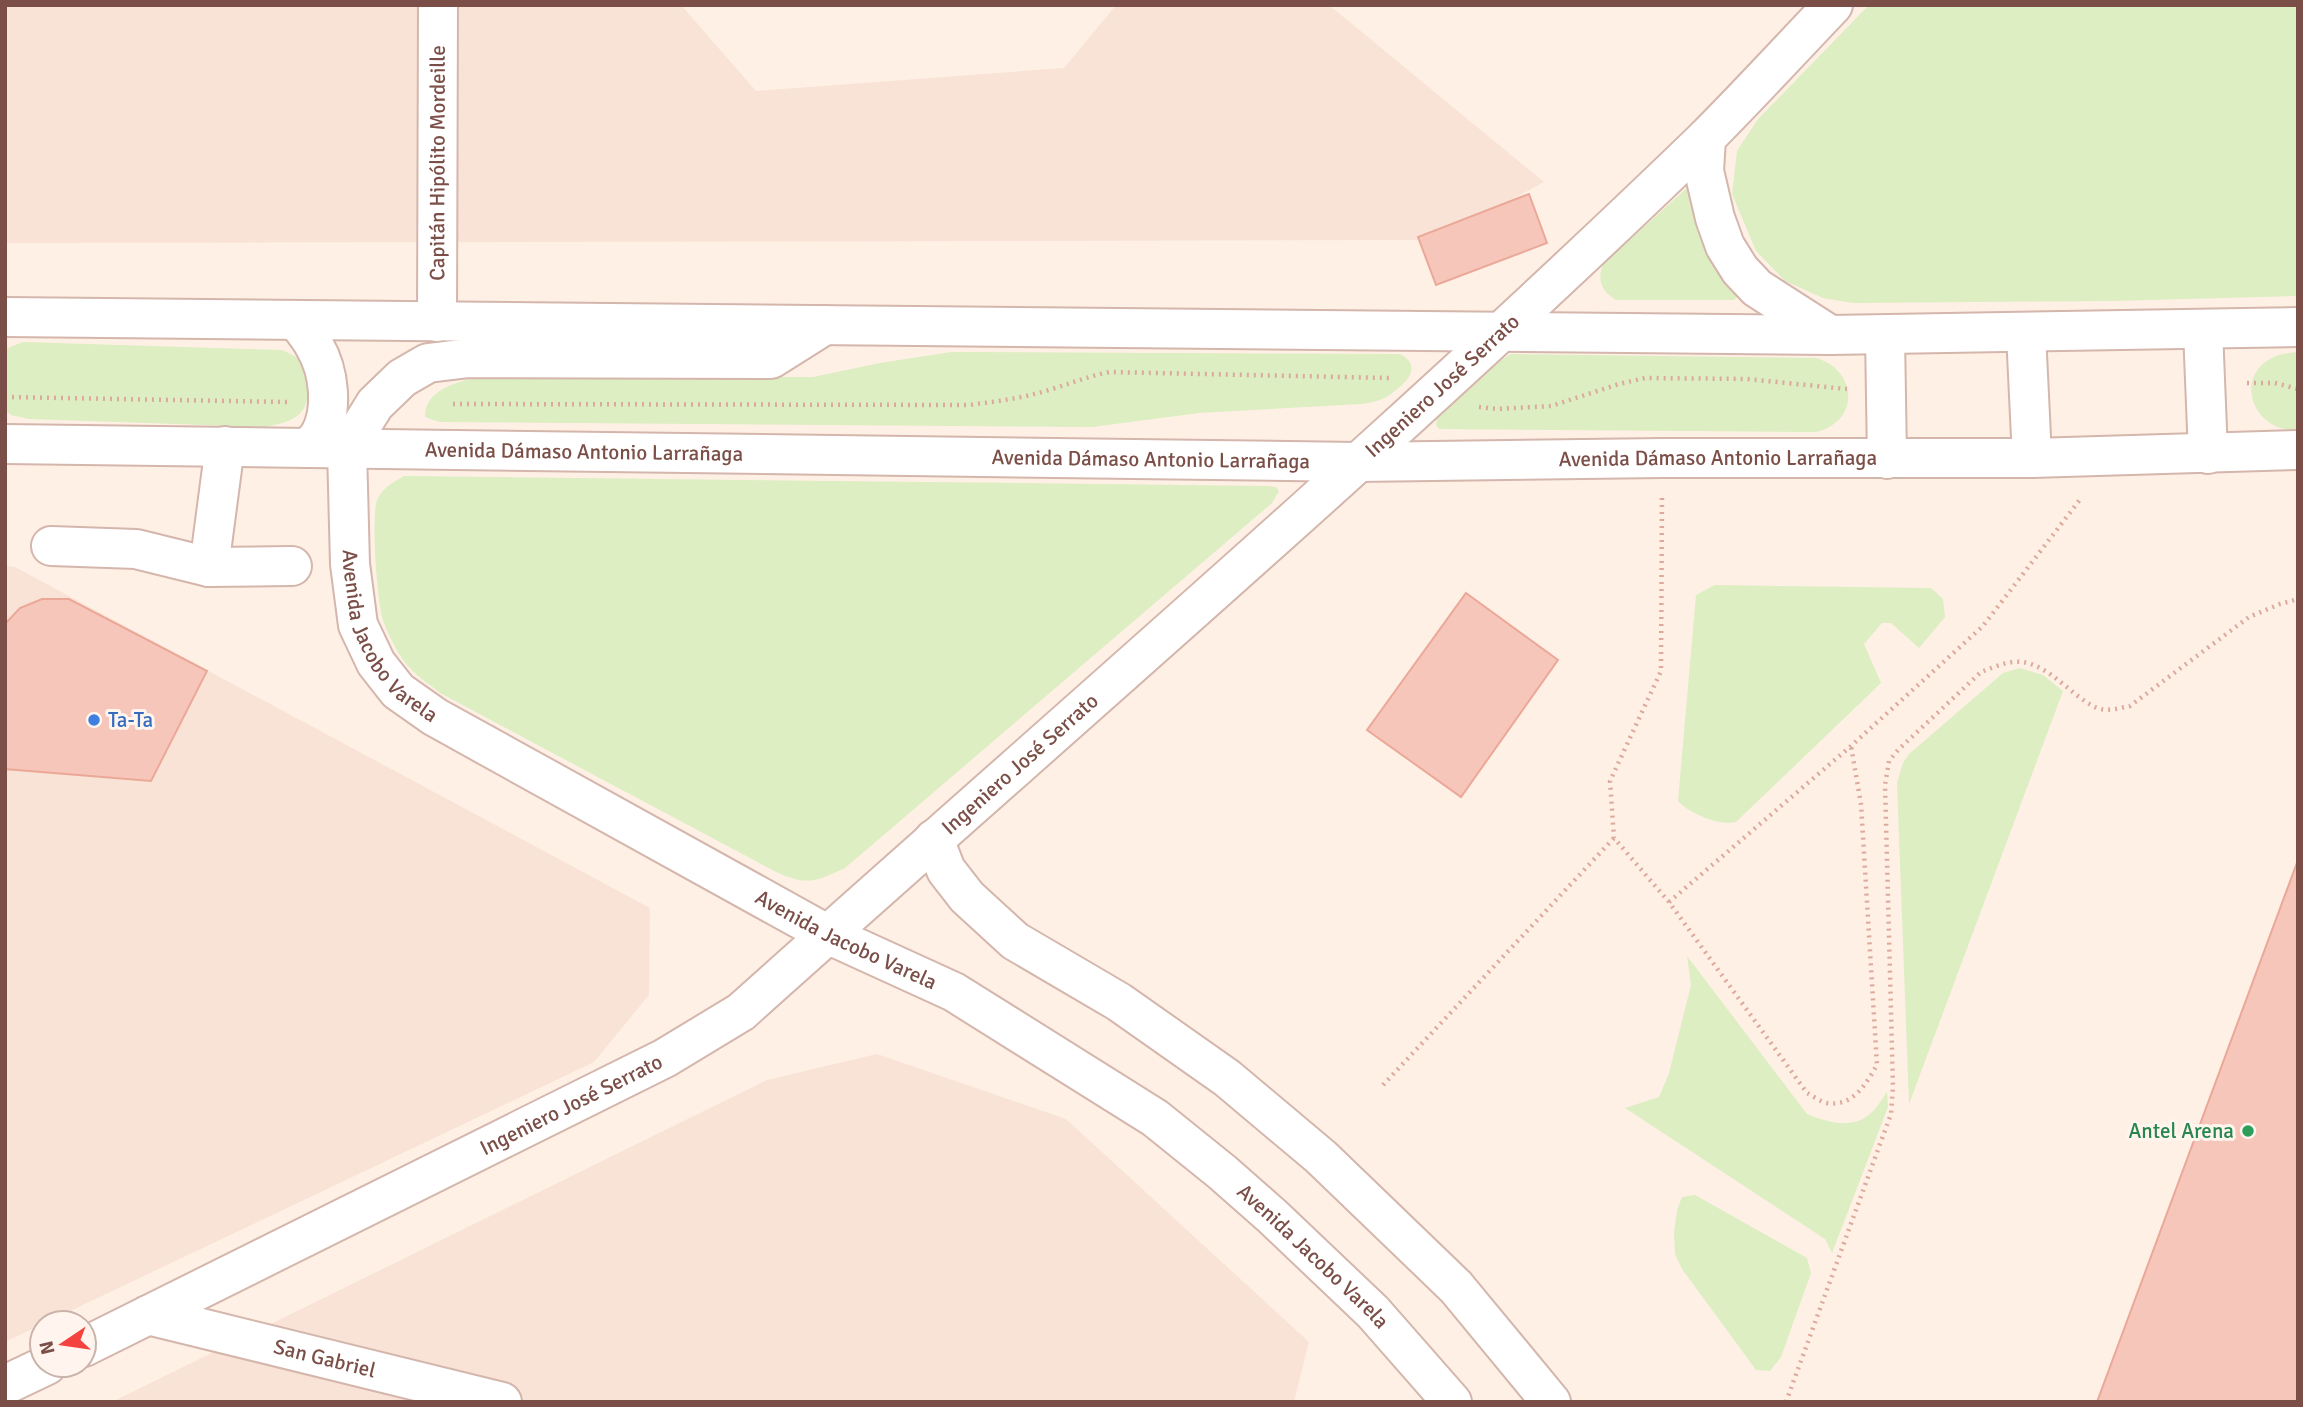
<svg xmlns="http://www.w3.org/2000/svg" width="2303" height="1407" viewBox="0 0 2303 1407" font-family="Signika,sans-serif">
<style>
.residential{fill:#f9e3d6}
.green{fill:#dceec2}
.building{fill:#f7c6ba;stroke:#eba898;stroke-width:2}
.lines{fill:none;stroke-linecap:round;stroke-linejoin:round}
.minor-casing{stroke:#d4b6ac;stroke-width:42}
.path{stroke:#dca99c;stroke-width:4.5;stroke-dasharray:2 5;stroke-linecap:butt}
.minor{stroke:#fff;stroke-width:38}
.shop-dot{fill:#3f7fe0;stroke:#fff5ee;stroke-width:2.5}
.leisure-dot{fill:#2e9e5b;stroke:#fff5ee;stroke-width:2.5}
.labels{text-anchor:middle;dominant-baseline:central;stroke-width:6;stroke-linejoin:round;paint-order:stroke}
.street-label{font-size:21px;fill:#7b4f47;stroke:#fff5ee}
.shop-label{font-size:21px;fill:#366cbe;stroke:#fff5ee;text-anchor:start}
.leisure-label{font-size:21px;fill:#27864d;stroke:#fff5ee;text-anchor:end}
</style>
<rect width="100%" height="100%" fill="#fef0e5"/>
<path class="residential" d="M5 5H681L756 91 1064 68 1116 5H1329L1544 182 1438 240 5 243Z
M5 566 15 567 650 908 649 995 594 1062 5 1342Z
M877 1054 1066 1119 1309 1342 1294 1402H112L767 1080Z"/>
<path class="green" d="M1869 5H2298V296L2113 301 1853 303 1823 298 1785 281 1756 251 1732 194 1737 151 1758 119Z
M1688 187 1738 291 1737 297 1734 300H1616C1601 290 1597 281 1603 264Z
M23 342 282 350C286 352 294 355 297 358 309 369 312 398 302 411 294 422 278 424 266 427L29 419 11 415 5 411V349Z
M951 352 1400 354C1425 367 1404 385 1388 396 1380 401 1370 403 1361 404L1199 413 1092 427 439 422 425 417C424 388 462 381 485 375L813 377 880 363Z
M2298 352V430C2244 433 2228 355 2298 352Z
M1511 354 1816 358C1858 370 1860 422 1816 432L1439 429 1436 425 1437 419 1500 361Z
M404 476 1268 486 1276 487 1279 491 1272 503 845 868C816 881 809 886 778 873L440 693C428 683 413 674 404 661 396 650 389 636 384 623 377 606 371 517 377 500 382 488 394 482 404 476Z
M1715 585 1931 588 1943 599 1945 617 1919 648 1891 623H1882L1864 644 1881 683 1736 822C1719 826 1690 814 1678 801L1696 595Z
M2020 668 2043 675 2063 691 1909 1104 1897 783 1903 763 1909 754 2003 673Z
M1687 956 1807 1114C1827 1122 1851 1130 1870 1114 1877 1108 1882 1099 1887 1092L1888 1107 1832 1253 1825 1239 1625 1108 1659 1097 1669 1073 1691 985Z
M1695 1195 1807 1258 1811 1273 1781 1357 1770 1371 1756 1370 1682 1269 1675 1254 1674 1233 1677 1210 1682 1197Z"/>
<path class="building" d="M1529 194 1547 243 1436 285 1418 237Z
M1466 593 1558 660 1461 797 1367 730Z
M42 599H69L207 671 151 781 5 769V624L20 608Z
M2298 860V1402H2097Z"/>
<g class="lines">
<defs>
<g id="minor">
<path d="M1706 138 1704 171 1715 218 1725 246 1740 270 1757 288 1830 335"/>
<path d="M5 317 1830 335 2298 327"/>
<path d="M296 320C303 329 310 337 315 347 329 371 334 410 319 436 316 440 311 444 308 448"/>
<path id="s1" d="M437 322 438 5"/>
<path id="s2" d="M825 325 771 359 469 358 428 363 402 378 375 404 347 449 350 564 358 625 376 663 398 691 435 717 827 934 954 992 1155 1118 1222 1172 1272 1216 1373 1312 1452 1402"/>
<path d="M2203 330 2208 454"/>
<path d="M2026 333 2032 458"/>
<path d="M1885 335 1887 459"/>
<path id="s3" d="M5 444 1358 462 1662 458H2032L2298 450"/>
<path d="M51 546 136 549 209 567 292 566"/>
<path d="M209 567 225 446"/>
<path d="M934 839 946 870 967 897 1015 941 1119 1002 1227 1078 1321 1157 1456 1287 1551 1402"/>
<path id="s4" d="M148 1315 502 1402"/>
<path id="s5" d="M84 1347 665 1058 741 1012C1063 723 1393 441 1704 140 1748 96 1790 50 1833 5"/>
<path d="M5 1385 47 1365"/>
</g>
</defs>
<use href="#minor" class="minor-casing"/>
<path class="path" d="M2247 383H2275L2298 389
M5 397 287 402
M453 404 970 405C998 401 1025 398 1052 389 1072 383 1089 376 1110 372L1389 378
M1479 407 1497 409 1551 406 1619 384 1645 378 1747 379 1847 389
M1662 498 1661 671 1610 781 1614 838 1669 902 1807 1093C1813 1096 1821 1102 1827 1103 1853 1107 1866 1084 1877 1065L1861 804 1851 746
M1669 902 1851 746 1983 626 2082 497
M1383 1085 1614 838
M1786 1402 1891 1114 1893 1087 1885 785 1889 761 1898 750 1981 672C1994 667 2009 660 2023 662 2052 667 2072 697 2097 708 2108 712 2119 708 2130 706L2249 617 2280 604 2298 599"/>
<use href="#minor" class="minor"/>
</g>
<circle class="shop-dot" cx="94" cy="720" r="7"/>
<circle class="leisure-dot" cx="2248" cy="1131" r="7"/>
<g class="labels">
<g class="street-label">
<text stroke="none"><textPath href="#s1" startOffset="159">Capitán Hipólito Mordeille</textPath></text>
<text stroke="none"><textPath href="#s5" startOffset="1678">Ingeniero José Serrato</textPath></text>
<text stroke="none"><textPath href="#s3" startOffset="579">Avenida Dámaso Antonio Larrañaga</textPath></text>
<text stroke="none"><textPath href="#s3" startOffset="1146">Avenida Dámaso Antonio Larrañaga</textPath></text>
<text stroke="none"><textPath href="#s3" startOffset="1713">Avenida Dámaso Antonio Larrañaga</textPath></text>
<text stroke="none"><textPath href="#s2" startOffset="728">Avenida Jacobo Varela</textPath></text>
<text stroke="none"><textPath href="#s5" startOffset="1111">Ingeniero José Serrato</textPath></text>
<text stroke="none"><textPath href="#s2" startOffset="1295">Avenida Jacobo Varela</textPath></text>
<text stroke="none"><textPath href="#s5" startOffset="544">Ingeniero José Serrato</textPath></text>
<text stroke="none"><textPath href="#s2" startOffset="1862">Avenida Jacobo Varela</textPath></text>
<text stroke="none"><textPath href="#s4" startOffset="182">San Gabriel</textPath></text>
</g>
<g class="shop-label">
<text x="108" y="720">Ta-Ta</text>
</g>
<g class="leisure-label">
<text x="2234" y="1131">Antel Arena</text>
</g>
</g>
<rect width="2303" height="1407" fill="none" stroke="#7b4f47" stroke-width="14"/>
<g transform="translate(63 1344) rotate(257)"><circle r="33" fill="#fff5ee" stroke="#cab3ab" stroke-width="2"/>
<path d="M0-5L12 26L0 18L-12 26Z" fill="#f4433e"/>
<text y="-10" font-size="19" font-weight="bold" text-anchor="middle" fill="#7b4f47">N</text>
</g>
</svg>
